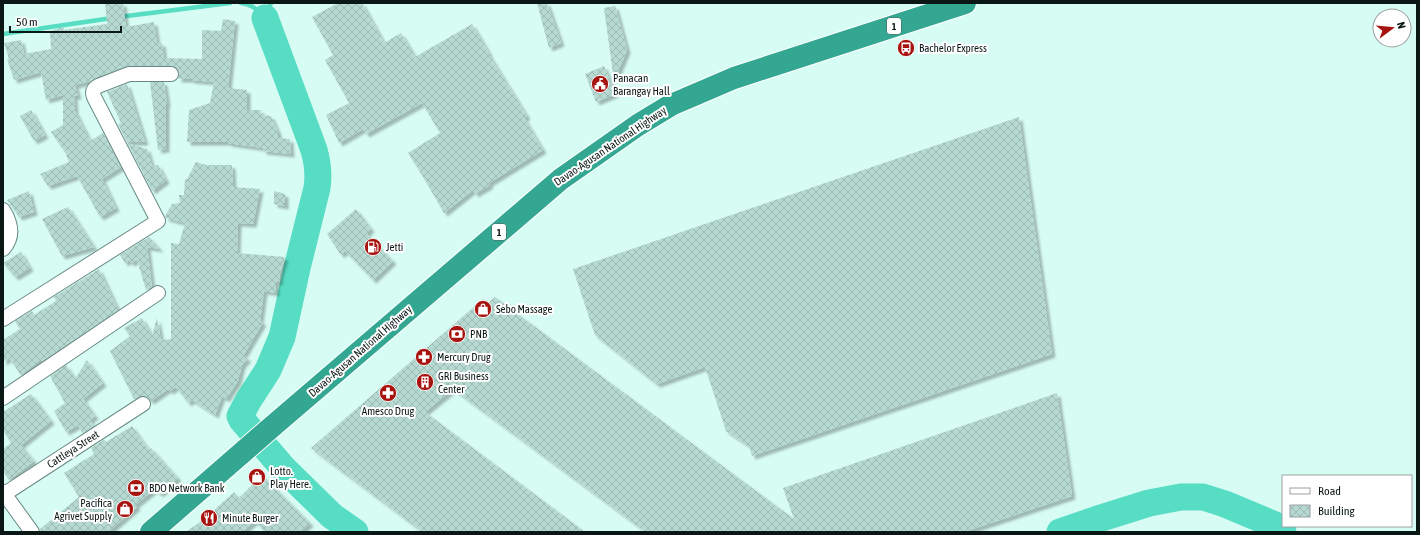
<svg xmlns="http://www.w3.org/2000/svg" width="1420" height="535" viewBox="0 0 1420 535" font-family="'Asap Condensed',sans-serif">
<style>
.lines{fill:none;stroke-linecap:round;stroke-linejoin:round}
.stream{stroke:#57ddc4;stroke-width:4.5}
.river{stroke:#57ddc4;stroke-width:27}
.building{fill:url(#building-cross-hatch);filter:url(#shadow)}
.street-casing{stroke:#688a82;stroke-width:16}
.highway-casing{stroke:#fff;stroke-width:24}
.street{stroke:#fff;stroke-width:14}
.highway{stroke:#34a793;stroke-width:22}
.labels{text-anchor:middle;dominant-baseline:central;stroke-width:4;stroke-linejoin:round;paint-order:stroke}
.shield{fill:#fff;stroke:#545d5a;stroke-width:1}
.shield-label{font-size:10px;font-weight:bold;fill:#0a1714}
.poi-label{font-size:11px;fill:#0a1714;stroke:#fff;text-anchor:start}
.street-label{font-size:11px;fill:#0a1714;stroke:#fff}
</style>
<defs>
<pattern id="building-cross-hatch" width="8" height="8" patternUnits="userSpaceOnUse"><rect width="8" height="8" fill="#b6dad2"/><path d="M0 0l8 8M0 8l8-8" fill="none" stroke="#9bbab3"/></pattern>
<filter id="shadow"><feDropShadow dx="3.5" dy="3.5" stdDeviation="1" flood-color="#0004"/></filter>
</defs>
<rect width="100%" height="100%" fill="#d7fcf3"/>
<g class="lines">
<path class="stream" d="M241 3C252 4 257 10 265 18L271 3
M119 17 230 3
M3 34 112 18"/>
<path class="river" d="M265 18 314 150C318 164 319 175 317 188L297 268 282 337 268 370 248 401 240 416 242 420 284 469 332 516 355 532
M1060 532 1095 520 1149 503 1181 497H1203L1225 504 1275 525 1283 532"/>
</g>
<path class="building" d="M105 3H123L126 27 154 22 157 43H162L164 58 202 59V30L221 31 223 19 235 21 228 88 247 90V110H261L260 115 271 116 278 132V138L290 139 291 154 263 151V148L228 143V142H187L189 110 210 103 214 82 191 80V79H178L179 74V70L176 67 171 66H129L95 78 90 81 75 85 78 96H74L75 111 90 141 103 133 121 167 102 179 116 208 100 217 77 176 48 186 40 174 69 162 66 155H67L51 132 63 125V95L46 100 41 72 14 80 7 59H9L4 43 21 40 24 54 51 49 50 31 64 27V30L107 24Z
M338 3H362L384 43 401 33 415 57 472 24 489 53H488L527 116 524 118 543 150 489 183 490 185 475 194 473 190 444 213 422 175 408 153 440 133 422 103 366 134 363 129 339 143 326 115 349 103 325 60 333 55 312 17Z
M537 3H547L561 43 549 48Z
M615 6 627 50 614 81 604 8Z
M604 66 615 94 596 102 585 74Z
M150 82H164L167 104H166V149L158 150Z
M127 84 145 142H130V144L147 149 152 166 158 165 166 180 152 191 118 124 121 123 107 92Z
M31 110 45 135 34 141 20 116Z
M1019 117 1052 354 752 456 749 446 726 431 705 367 657 384 595 335 573 269Z
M196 162 206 165H232L233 187 260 189 253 224 238 223 237 253 285 257 280 273 279 282H276V293L264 291 260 321 263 322 243 356 248 358 242 365 238 381 226 399 222 396 215 415 192 400 188 403 176 387 170 391 168 389 151 401 147 397 143 395 134 399 110 351 130 336 124 328 142 318 152 336 157 318 161 340 171 339V243L179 244 185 223 166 218 165 216 172 204 180 203 179 195H184L185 179H187Z
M29 191 34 212 19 217 7 200Z
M274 191 285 194V206L274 204Z
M68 207 94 247 62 256 42 219Z
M356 209 371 229 366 233 393 261 373 280 345 251 341 255 327 234Z
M149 237 160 249 147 247 152 286 146 290 137 260 131 263 129 260 125 263 120 255Z
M21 252 30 268 15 277 3 263Z
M99 269 118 310 42 361 41 359 21 375 9 358 3 362V340L20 329 15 321 32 311 34 315 56 301 54 297Z
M495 297 794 519 783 488 1057 393 1072 496 964 532H646L453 389 425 412 585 532H423L311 448 483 299 487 304Z
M87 360 103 383 83 399 95 416 90 420 94 426 82 433 78 425 66 432 54 411 65 403 50 376 66 365 75 379Z
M31 394 51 421 21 445 34 461 9 480 3 471V449L11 443 3 430V412Z
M132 426 149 450 151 448 178 478 160 494 155 489 135 505 137 507 108 532H40V529L79 497 64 473 94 454 91 448 104 440 106 442Z
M262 475 310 523 300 532H265L255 521 242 532H186L215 511 214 510 234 492 239 498Z"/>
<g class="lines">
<defs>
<path id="street" d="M3 210C11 223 14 237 3 249
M3 319 158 221 94 97C92 92 93 89 98 86L129 74H171
M3 398 158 293
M3 492 32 532
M3 495 143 404"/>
<path id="highway" d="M151 532 274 425 561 179 638 125 671 105 734 78 965 3"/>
</defs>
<use href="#street" class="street-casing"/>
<use href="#highway" class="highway-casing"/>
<use href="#street" class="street"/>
<use href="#highway" class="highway"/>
</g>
<defs>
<symbol id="bus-disc" viewBox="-11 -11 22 22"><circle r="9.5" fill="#a7130f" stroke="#fff"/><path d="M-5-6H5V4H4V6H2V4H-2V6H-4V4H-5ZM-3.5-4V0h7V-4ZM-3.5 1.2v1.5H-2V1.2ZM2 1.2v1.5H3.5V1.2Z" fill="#fff"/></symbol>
<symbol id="civic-disc" viewBox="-11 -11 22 22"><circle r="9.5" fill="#a7130f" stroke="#fff"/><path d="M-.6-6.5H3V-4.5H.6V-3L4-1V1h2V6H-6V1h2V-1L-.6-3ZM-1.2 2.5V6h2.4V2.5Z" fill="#fff"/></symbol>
<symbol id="fuel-disc" viewBox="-11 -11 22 22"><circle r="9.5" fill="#a7130f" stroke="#fff"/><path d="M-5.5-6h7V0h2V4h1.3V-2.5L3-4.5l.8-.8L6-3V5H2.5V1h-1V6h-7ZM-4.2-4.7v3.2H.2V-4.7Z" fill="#fff"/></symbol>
<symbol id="shop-disc" viewBox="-11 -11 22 22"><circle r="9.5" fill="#a7130f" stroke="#fff"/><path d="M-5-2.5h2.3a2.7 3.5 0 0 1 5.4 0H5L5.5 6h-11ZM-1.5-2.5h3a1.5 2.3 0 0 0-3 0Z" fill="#fff"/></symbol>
<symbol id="bank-disc" viewBox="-11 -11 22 22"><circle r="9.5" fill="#a7130f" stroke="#fff"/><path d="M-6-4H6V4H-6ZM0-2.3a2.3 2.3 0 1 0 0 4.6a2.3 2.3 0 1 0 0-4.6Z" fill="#fff"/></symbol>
<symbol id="pharmacy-disc" viewBox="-11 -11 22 22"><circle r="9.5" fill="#a7130f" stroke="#fff"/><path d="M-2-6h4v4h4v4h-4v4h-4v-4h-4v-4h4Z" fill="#fff"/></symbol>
<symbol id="building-disc" viewBox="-11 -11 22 22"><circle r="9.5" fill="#a7130f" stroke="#fff"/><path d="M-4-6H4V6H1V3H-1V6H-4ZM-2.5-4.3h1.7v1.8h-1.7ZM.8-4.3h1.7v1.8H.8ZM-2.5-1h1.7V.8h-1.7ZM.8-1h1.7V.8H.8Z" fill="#fff"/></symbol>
<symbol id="restaurant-disc" viewBox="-11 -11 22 22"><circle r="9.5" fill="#a7130f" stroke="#fff"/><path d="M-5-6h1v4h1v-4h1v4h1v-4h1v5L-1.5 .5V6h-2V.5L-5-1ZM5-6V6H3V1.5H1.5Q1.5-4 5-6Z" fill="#fff"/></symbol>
</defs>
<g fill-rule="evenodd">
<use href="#bus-disc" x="896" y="38" width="20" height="20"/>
<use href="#civic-disc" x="590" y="74" width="20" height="20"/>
<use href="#fuel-disc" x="363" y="237" width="20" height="20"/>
<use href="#shop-disc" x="473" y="299" width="20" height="20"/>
<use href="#bank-disc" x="447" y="324" width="20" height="20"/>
<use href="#pharmacy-disc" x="414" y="347" width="20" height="20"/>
<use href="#building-disc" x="415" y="372" width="20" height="20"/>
<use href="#pharmacy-disc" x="378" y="383" width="20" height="20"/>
<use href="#shop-disc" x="247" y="467" width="20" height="20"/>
<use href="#bank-disc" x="126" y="478" width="20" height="20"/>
<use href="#shop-disc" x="115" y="499" width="20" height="20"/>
<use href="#restaurant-disc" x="199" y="508" width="20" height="20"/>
</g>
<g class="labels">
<g class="shield">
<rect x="887" y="18" width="14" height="16" rx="3"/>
<rect x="492" y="224" width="14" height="16" rx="3"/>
</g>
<g class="shield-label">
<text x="894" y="26">1</text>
<text x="499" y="232">1</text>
</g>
<g class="poi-label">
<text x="919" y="48">Bachelor Express</text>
<text x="613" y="78">Panacan<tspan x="613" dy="13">Barangay Hall</tspan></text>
<text x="386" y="247">Jetti</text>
<text x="496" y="309">Sebo Massage</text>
<text x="470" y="334">PNB</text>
<text x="437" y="357">Mercury Drug</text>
<text x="438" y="376">GRI Business<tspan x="438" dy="13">Center</tspan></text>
<text x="388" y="411" text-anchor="middle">Amesco Drug</text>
<text x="270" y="471">Lotto.<tspan x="270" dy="13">Play Here.</tspan></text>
<text x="149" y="488">BDO Network Bank</text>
<text x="112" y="503" text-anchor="end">Pacifica<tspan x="112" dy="13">Agrivet Supply</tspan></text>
<text x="222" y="518">Minute Burger</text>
</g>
<g class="street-label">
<text transform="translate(610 146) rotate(-34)">Davao-Agusan National Highway</text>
<text transform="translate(360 351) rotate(-41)">Davao-Agusan National Highway</text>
<text transform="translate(73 449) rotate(-33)">Cattleya Street</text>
</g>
</g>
<rect width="1420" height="535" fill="none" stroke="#0a1714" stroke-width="8"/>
<rect x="1282" y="475" width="130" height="52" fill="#ffffff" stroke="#9da2a1"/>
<rect x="1290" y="488" width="20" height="6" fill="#ffffff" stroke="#9da2a1"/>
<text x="1318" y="495" font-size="12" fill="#0a1714">Road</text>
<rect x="1290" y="505" width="20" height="12" fill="url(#building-cross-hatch)" stroke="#9da2a1"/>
<text x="1318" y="515" font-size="12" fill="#0a1714">Building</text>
<g transform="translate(1392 28) rotate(74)"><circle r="19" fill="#ffffff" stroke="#9da2a1"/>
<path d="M0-3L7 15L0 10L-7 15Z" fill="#a7130f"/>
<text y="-6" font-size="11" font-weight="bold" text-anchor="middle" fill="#0a1714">N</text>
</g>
<path d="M10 26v6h111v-6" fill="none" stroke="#0a1714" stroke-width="2"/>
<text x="16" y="26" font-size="12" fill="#0a1714" stroke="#ffffff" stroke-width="3" paint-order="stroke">50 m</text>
</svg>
